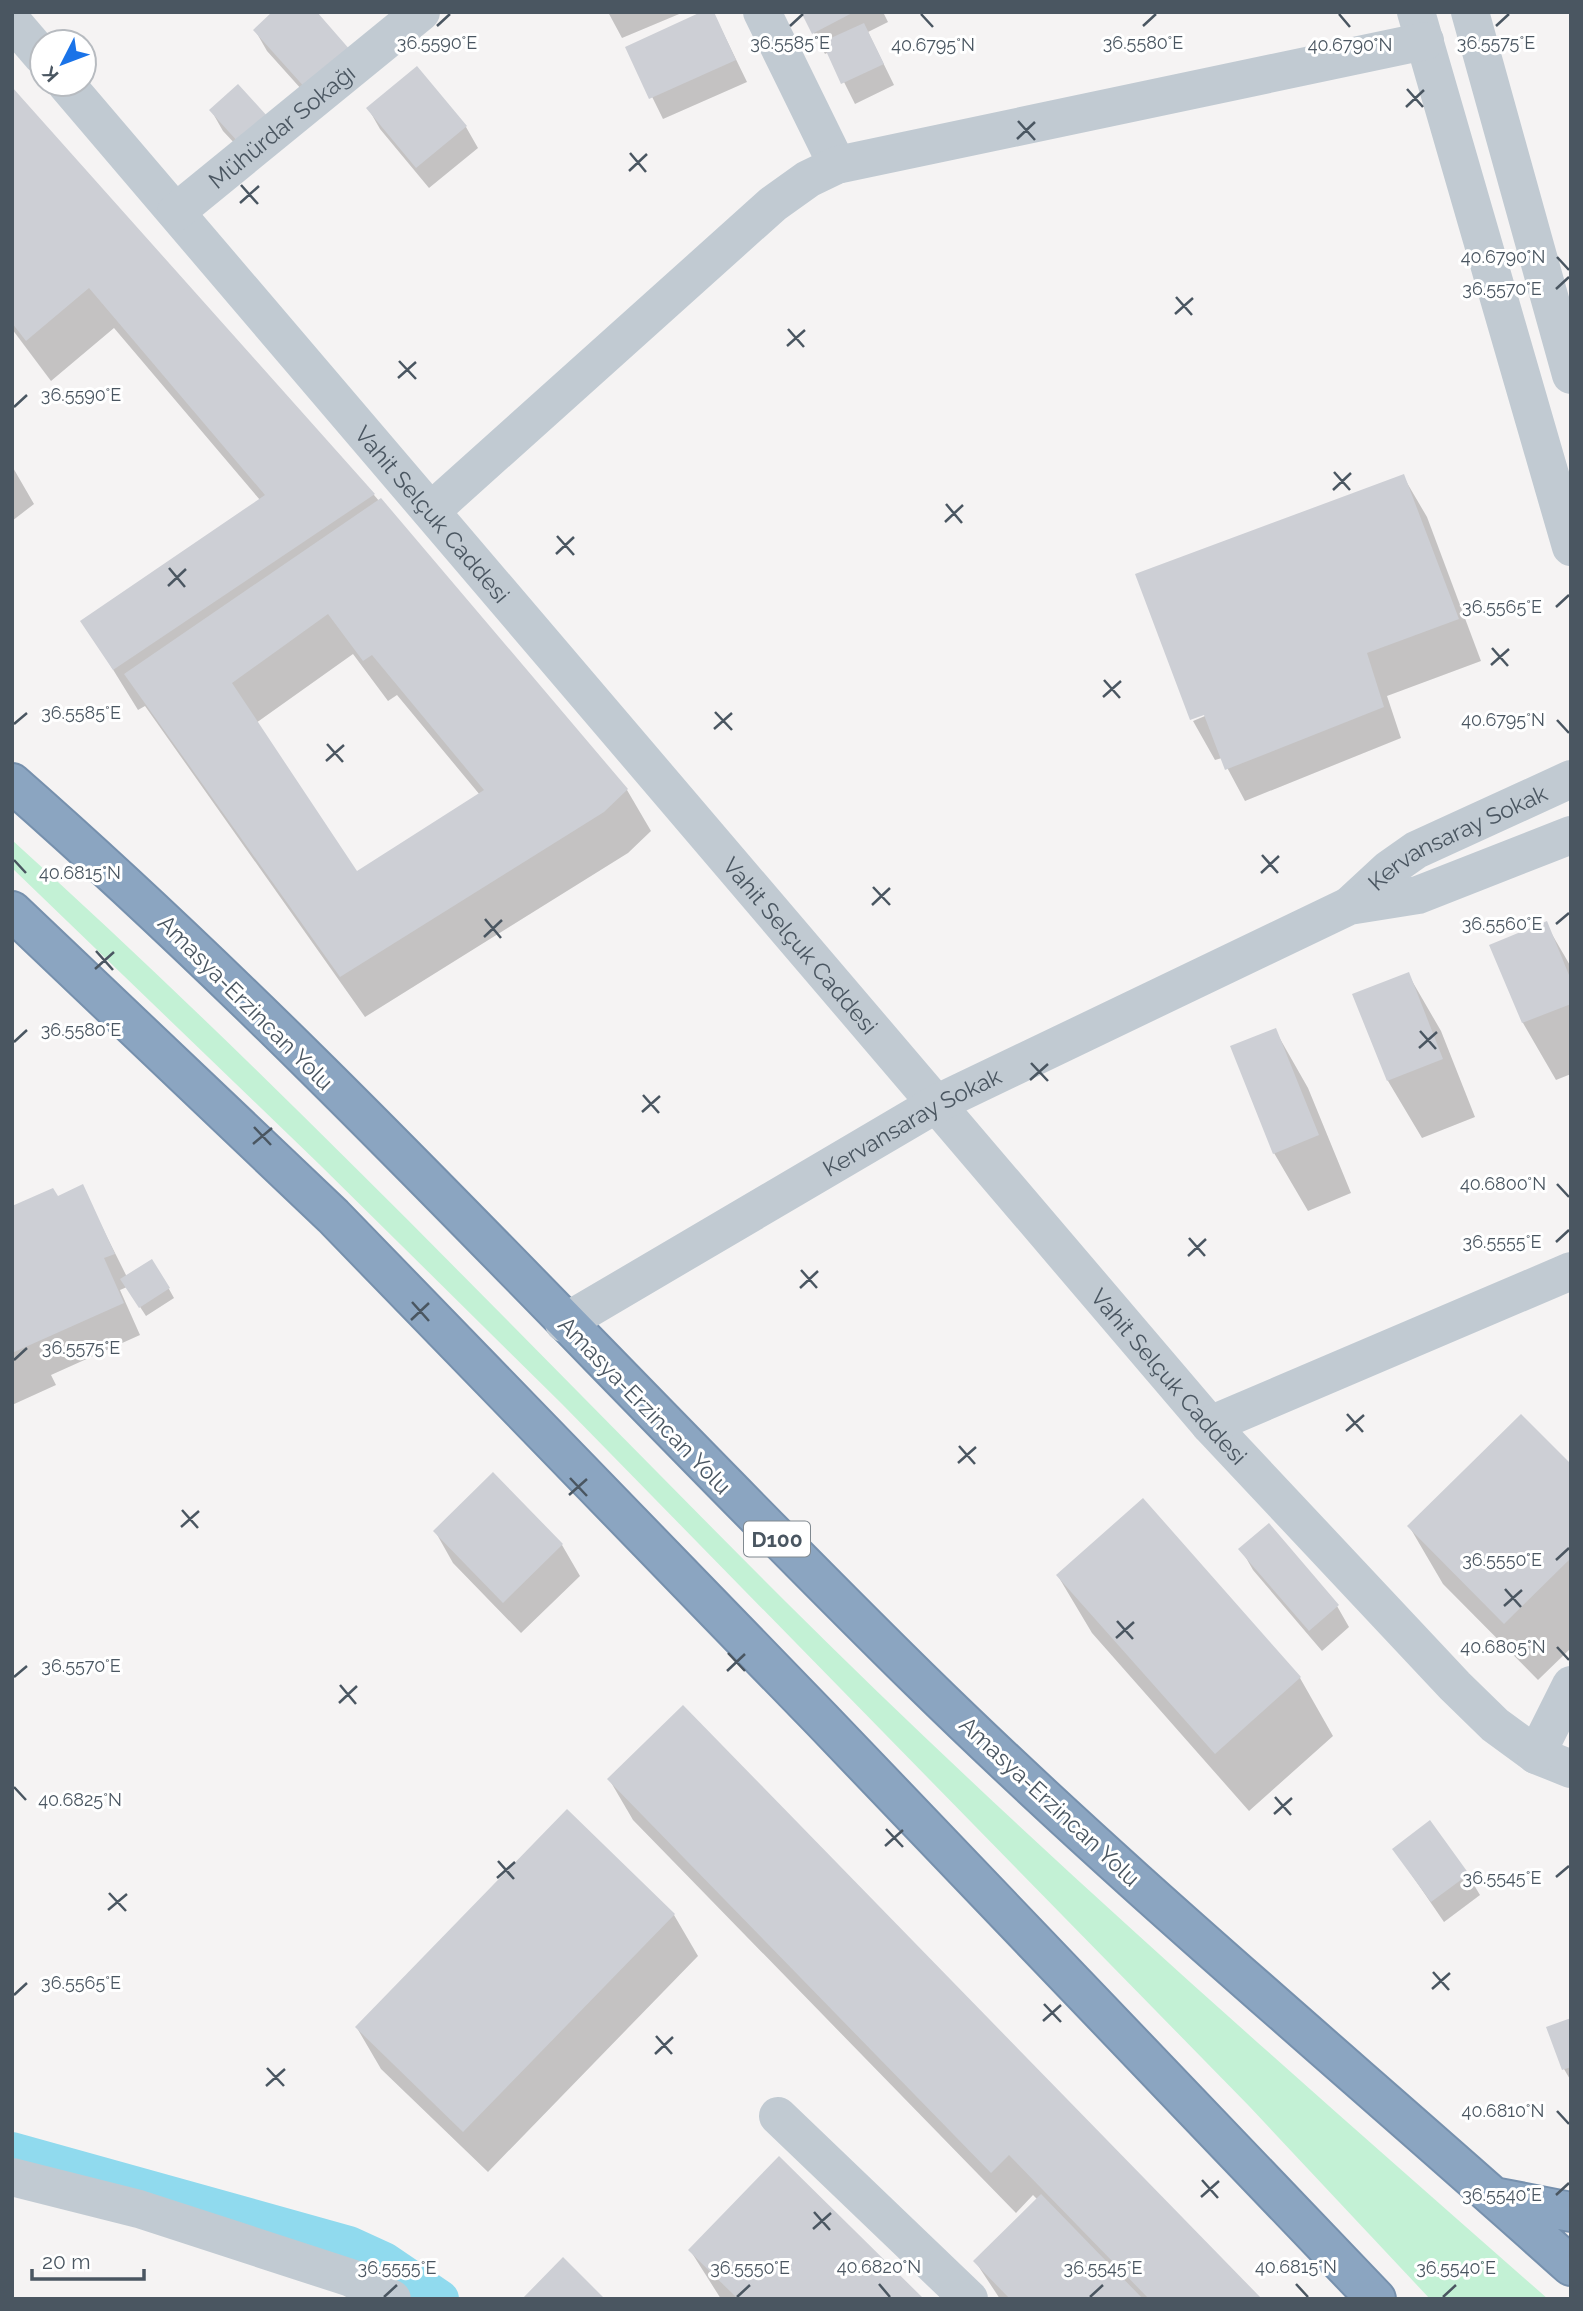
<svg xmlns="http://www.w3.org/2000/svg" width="1583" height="2311" viewBox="0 0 1583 2311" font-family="Raleway,sans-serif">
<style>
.green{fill:#c3f1d5}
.shadow{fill:#0003;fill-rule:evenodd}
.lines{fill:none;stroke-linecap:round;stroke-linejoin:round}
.canal{stroke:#90daee;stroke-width:38}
.building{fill:#cdcfd5;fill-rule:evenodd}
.highway-casing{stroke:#7690ad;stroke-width:42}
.minor{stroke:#c1cad2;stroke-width:38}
.highway{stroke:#8ba5c1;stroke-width:38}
.ticks{fill:none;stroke:#4a5661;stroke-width:2.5}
.labels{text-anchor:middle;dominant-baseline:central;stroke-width:6;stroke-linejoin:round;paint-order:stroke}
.shield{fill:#fff;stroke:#808990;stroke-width:2}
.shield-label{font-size:21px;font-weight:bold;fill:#4a5661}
.street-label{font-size:23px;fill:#4a5661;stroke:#fff}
.ticks-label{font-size:18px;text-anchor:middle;fill:#4a5661;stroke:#fff;stroke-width:6;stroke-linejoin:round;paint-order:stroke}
</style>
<rect width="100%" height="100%" fill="#f5f3f3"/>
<path class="green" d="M12 840C281 1083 530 1346 786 1602 1030 1845 1289 2071 1548 2299H1430L1249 2106 562 1404 319 1164 12 868Z"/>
<path class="shadow" d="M275 12 320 110 267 51 255 30Z
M608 12H684L622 38Z
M713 12 747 82 663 119 628 48Z
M803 12H883L888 22 868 32 894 85 855 104 829 52 825 54Z
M417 68 466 127 478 148 429 188 380 129 368 108Z
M12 89 374 495 627 790 651 831 628 853 365 1017 145 706 138 710 83 621 260 500 114 328 51 381 12 329ZM353 654 388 701 397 695 480 795 356 873 256 723Z
M211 110 278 138 252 162 223 131Z
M12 466 34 504 12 521Z
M1403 476 1427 517 1481 661 1387 696 1401 738 1245 801 1222 758 1215 760 1193 721 1205 716Z
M1546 924 1571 967V1074L1556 1080 1523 1023 1491 946Z
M1408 974 1441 1031 1475 1117 1422 1138 1388 1081Z
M1275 1030 1308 1088 1351 1193 1308 1211 1274 1153Z
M82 1187 127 1277 169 1289 174 1298 146 1316 127 1287 120 1290 140 1335 51 1375 56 1385 12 1405V1241L57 1198Z
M1571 1466V1648L1538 1680 1443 1584 1409 1526Z
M1143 1501 1300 1678 1333 1736 1249 1811 1092 1633 1058 1576Z
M435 1531 562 1545 580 1576 521 1633 453 1563Z
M1241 1549 1337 1606 1349 1627 1322 1651 1253 1570Z
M609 1779 1260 2299H1000L975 2261 1038 2200 1033 2195 1016 2213 633 1820Z
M567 1811 674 1915 698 1956 488 2172 381 2069 357 2028Z
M1394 1849 1468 1875 1480 1895 1444 1922Z
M1571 2020V2081L1564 2069Z
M690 2250 921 2299H721Z"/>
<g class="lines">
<path class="canal" d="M12 2151 349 2245 384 2261 440 2299"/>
</g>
<path class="building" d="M272 12H317L351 51 307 90 253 30Z
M701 12H714L736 60 649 99 625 47Z
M801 12H854L812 34Z
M864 23 884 64 841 84 822 42Z
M417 66 467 126 416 168 366 108Z
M238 84 268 117 239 143 209 110Z
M12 87 375 494 113 670 80 621 265 495 89 288 26 341 12 323Z
M1404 474 1459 619 1367 653 1384 707 1225 770 1204 715 1190 720 1135 574Z
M381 498 628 789 604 812 340 977 124 674ZM328 614 363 661 372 655 484 790 357 871 232 683Z
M1547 921 1571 980V1004L1522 1023 1489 945Z
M1409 972 1443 1059 1387 1081 1352 994Z
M1276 1028 1319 1135 1273 1154 1230 1046Z
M83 1184 115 1254 104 1258 124 1303 12 1353V1206L53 1188 58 1196Z
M152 1259 170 1288 139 1308 120 1279Z
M1521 1414 1571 1464V1558L1504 1624 1407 1526Z
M493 1472 563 1544 503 1603 433 1531Z
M1143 1498 1301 1677 1215 1754 1056 1575Z
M1269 1523 1339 1605 1309 1631 1238 1549Z
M683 1705 1067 2099 1262 2299H1149L1009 2155 991 2173 607 1779Z
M567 1809 675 1914 463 2132 355 2027Z
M1430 1820 1469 1874 1431 1902 1392 1849Z
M1571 2018V2067L1562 2070 1546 2027Z
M779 2156 924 2299H738L688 2250Z
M1041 2194 1143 2299H1010L973 2261Z
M563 2257 605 2299H522Z"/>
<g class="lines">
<defs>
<path id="highway" d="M12 783C332 1064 616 1382 920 1680 1128 1884 1354 2071 1571 2266
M12 911 333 1216 822 1720 1376 2299
M1494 2197 1571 2212"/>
</defs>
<use href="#highway" class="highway-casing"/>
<g class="minor">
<path d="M762 12 837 165"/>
<path d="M1416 12 1571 547"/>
<path d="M1470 12 1571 375"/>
<path d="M12 21 42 56"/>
<path id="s1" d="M66 84 1210 1425 1455 1686 1495 1725 1536 1755 1571 1769"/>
<path id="s2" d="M176 212 421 12"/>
<path d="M431 511 773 204 808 179 837 165 1425 41"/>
<path id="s3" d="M1349 906 1389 869 1416 850 1571 779"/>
<path id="s4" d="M564 1323 938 1103 1349 906 1418 895 1571 835"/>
<path d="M1210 1425 1571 1271"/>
<path d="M1536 1755 1571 1685"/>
<path d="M778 2116 969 2299"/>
<path d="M12 2177 139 2209 351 2278 392 2299"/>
</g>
<use href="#highway" class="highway"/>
</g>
<path class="ticks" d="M921 14 933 27M1339 14 1350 27M437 26 450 14M790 26 803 14M1143 26 1156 14M1496 26 1509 14M1407 89 1423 107M1406 107 1424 90M1018 121 1035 140M1017 139 1035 122M630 153 646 172M629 171 647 154M241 185 258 204M240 203 259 186M1557 257 1569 270M1556 289 1569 277M1176 297 1192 315M1175 314 1193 298M788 329 804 347M787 346 805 330M399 361 416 379M398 378 416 362M14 407 27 395M1334 472 1350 490M1333 490 1351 473M946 504 962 523M945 522 963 505M557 536 574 555M556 554 574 537M169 568 185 587M168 586 186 569M1556 607 1569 595M1492 648 1508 666M1491 665 1509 649M1104 680 1120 698M1103 697 1121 681M715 712 732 730M1557 720 1569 733M14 724 27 713M714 729 732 713M327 744 343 762M326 761 344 745M1262 855 1278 873M14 860 26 873M1261 873 1279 856M873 887 890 905M872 905 890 888M485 919 501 938M1556 924 1569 913M484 937 502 920M96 951 113 970M95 969 114 952M1420 1031 1436 1049M14 1042 27 1030M1419 1048 1437 1032M1031 1063 1048 1081M1030 1080 1048 1064M643 1095 659 1113M642 1112 660 1096M254 1127 271 1145M253 1144 272 1128M1557 1184 1569 1197M1189 1238 1205 1256M1556 1242 1569 1230M1188 1256 1206 1239M801 1270 817 1288M800 1288 818 1271M412 1302 429 1321M411 1320 429 1303M14 1360 27 1348M1347 1414 1363 1432M1346 1431 1364 1415M959 1446 975 1464M958 1463 976 1447M570 1478 587 1496M569 1495 587 1479M182 1510 198 1528M181 1527 199 1511M1556 1560 1569 1548M1505 1589 1521 1607M1504 1606 1522 1590M1117 1621 1133 1639M1116 1638 1134 1622M1557 1647 1569 1660M728 1653 745 1671M727 1671 745 1654M14 1677 27 1666M340 1685 356 1704M339 1703 357 1686M14 1787 26 1800M1275 1797 1291 1815M1274 1814 1292 1798M886 1829 903 1847M885 1846 903 1830M498 1861 514 1879M1556 1877 1569 1866M497 1878 515 1862M109 1893 126 1911M108 1910 127 1894M1433 1972 1449 1990M1432 1989 1450 1973M14 1995 27 1983M1044 2004 1061 2022M1043 2021 1061 2005M656 2036 672 2054M655 2054 673 2037M267 2068 284 2086M266 2086 285 2069M1557 2111 1569 2124M1202 2180 1218 2198M1556 2195 1569 2183M1201 2197 1219 2181M814 2212 830 2230M813 2229 831 2213M879 2284 890 2297M1296 2284 1308 2297M384 2297 397 2285M737 2297 750 2285M1090 2297 1103 2285M1443 2297 1456 2285"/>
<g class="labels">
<rect class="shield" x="744" y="1521.5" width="66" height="35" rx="5"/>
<g class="shield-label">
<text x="777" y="1539">D100</text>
</g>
<g class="street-label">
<text stroke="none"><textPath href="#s2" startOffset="136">Mühürdar Sokağı</textPath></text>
<text stroke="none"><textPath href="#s1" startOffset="565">Vahit Selçuk Caddesi</textPath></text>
<text stroke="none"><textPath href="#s3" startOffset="130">Kervansaray Sokak</textPath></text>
<text stroke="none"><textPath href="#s1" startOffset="1132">Vahit Selçuk Caddesi</textPath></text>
<text transform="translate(246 1002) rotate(45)">Amasya-Erzincan Yolu</text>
<text stroke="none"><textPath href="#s4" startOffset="402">Kervansaray Sokak</textPath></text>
<text stroke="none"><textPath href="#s1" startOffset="1699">Vahit Selçuk Caddesi</textPath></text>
<text transform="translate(645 1405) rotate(46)">Amasya-Erzincan Yolu</text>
<text transform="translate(1050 1801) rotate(43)">Amasya-Erzincan Yolu</text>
</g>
</g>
<g class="ticks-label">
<text x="437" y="49">36.5590°E</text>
<text x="790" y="49">36.5585°E</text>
<text x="1143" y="49">36.5580°E</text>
<text x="1496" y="49">36.5575°E</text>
<text x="1350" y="51">40.6790°N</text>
<text x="933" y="51">40.6795°N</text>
<text x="1503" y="263">40.6790°N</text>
<text x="1502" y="295">36.5570°E</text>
<text x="81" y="401">36.5590°E</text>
<text x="1502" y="613">36.5565°E</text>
<text x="81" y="719">36.5585°E</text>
<text x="1503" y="726">40.6795°N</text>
<text x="80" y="879">40.6815°N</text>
<text x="1502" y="930">36.5560°E</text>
<text x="81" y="1036">36.5580°E</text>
<text x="1503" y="1190">40.6800°N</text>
<text x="1502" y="1248">36.5555°E</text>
<text x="81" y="1354">36.5575°E</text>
<text x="1502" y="1566">36.5550°E</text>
<text x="1503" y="1653">40.6805°N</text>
<text x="81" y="1672">36.5570°E</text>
<text x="80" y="1806">40.6825°N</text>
<text x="1502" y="1884">36.5545°E</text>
<text x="81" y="1989">36.5565°E</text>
<text x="1503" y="2117">40.6810°N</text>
<text x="1502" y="2201">36.5540°E</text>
<text x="879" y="2273">40.6820°N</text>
<text x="1296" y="2273">40.6815°N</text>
<text x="397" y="2274">36.5555°E</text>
<text x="750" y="2274">36.5550°E</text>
<text x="1103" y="2274">36.5545°E</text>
<text x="1456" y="2274">36.5540°E</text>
</g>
<rect width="1583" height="2311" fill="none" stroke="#4a5661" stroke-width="28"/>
<g transform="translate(63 63) rotate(228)"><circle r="33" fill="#ffffff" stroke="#b7bbc0" stroke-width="2"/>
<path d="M0-5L12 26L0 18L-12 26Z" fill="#1a73e8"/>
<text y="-10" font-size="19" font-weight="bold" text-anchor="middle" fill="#4a5661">K</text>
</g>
<path d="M32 2269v10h112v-10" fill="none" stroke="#4a5661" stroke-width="3.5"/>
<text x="42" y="2269" font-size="21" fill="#4a5661" stroke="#ffffff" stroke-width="5" paint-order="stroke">20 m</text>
</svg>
